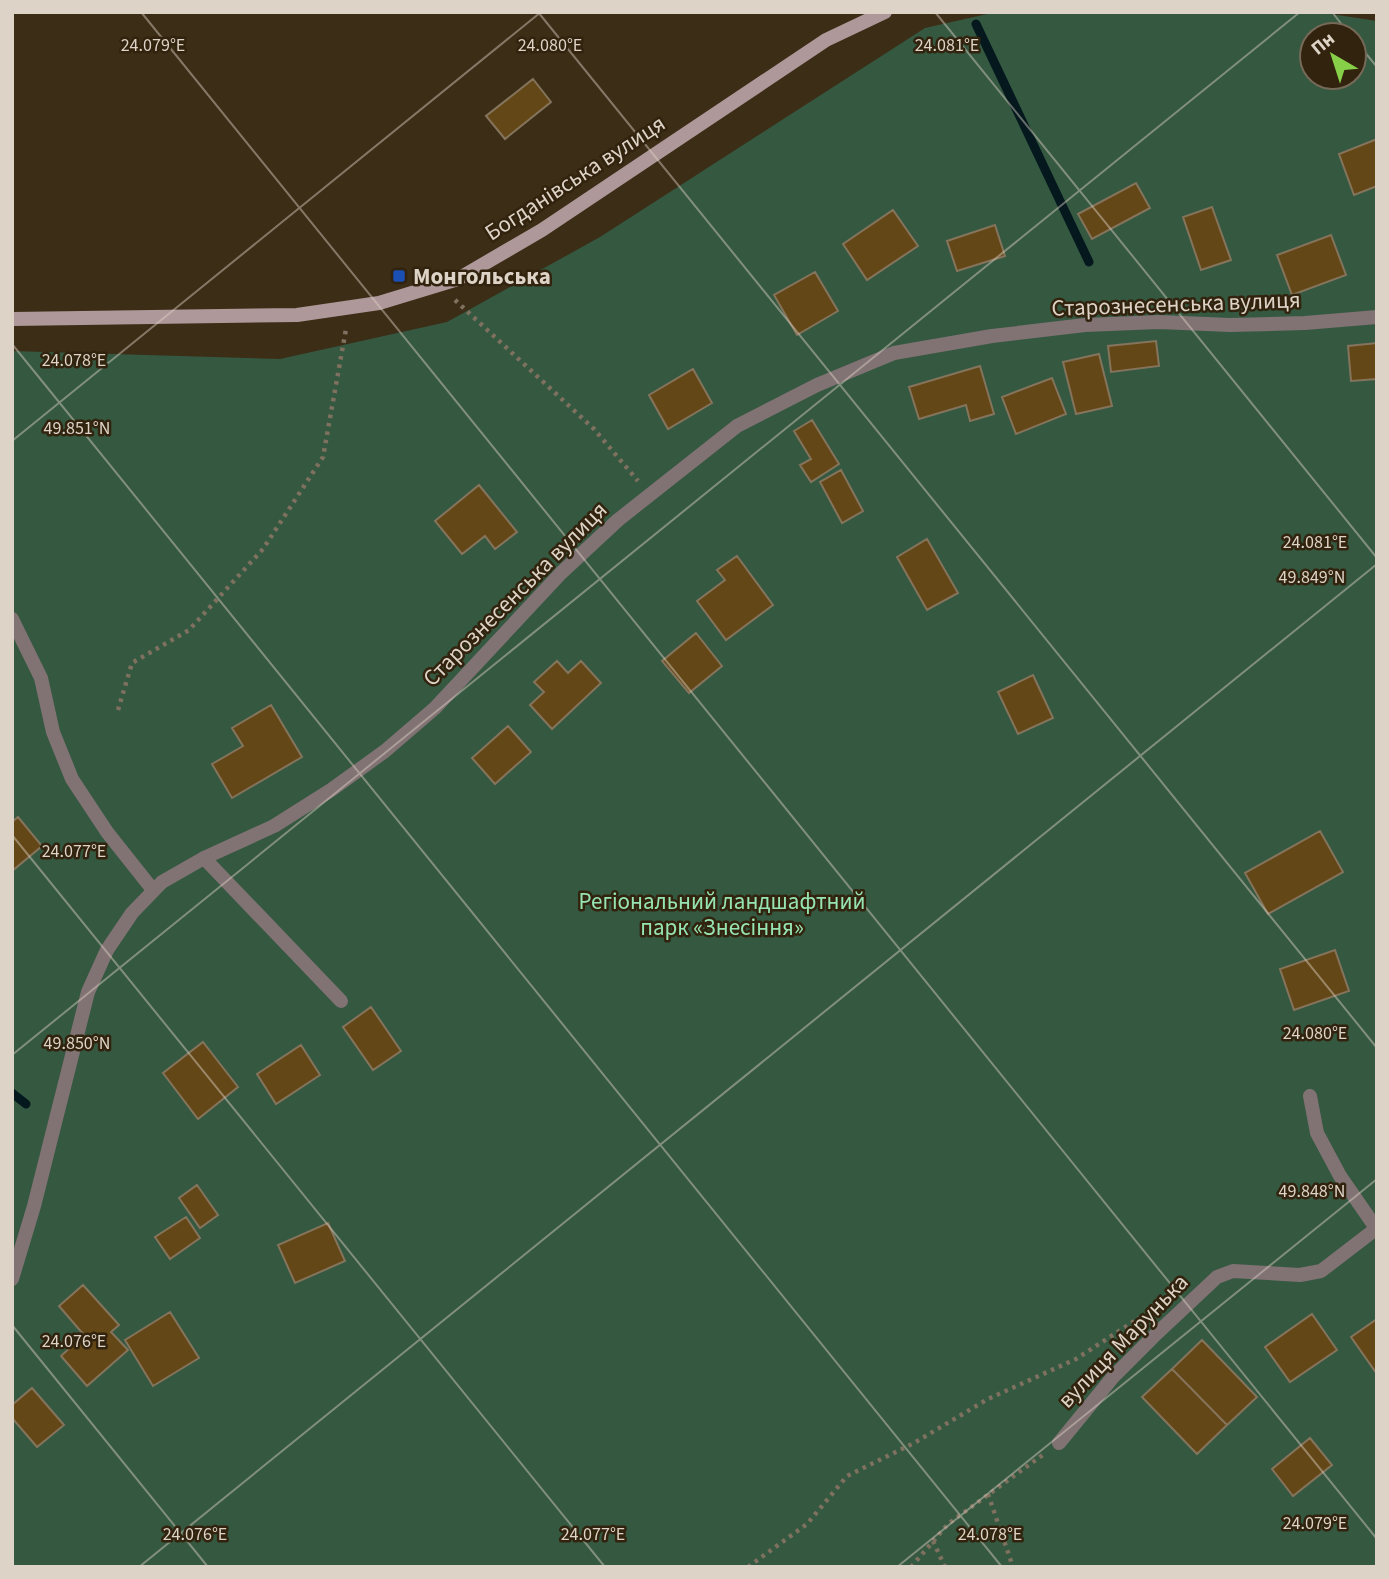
<svg xmlns="http://www.w3.org/2000/svg" width="1389" height="1579" viewBox="0 0 1389 1579" font-family="'Source Sans 3',sans-serif">
<style>
.green{fill:#355841;fill-rule:evenodd}
.lines{fill:none;stroke-linecap:round;stroke-linejoin:round}
.stream{stroke:#04181e;stroke-width:9}
.building{fill:#644717;stroke:#85745c;stroke-width:2}
.path{stroke:#7e715f;stroke-width:4.5;stroke-dasharray:3.5 5;stroke-linecap:butt}
.lane{stroke:#817274;stroke-width:14}
.street{stroke:#817274;stroke-width:14}
.secondary{stroke:#af989a;stroke-width:14}
.ticks{fill:none;stroke:#ddd3c6;stroke-width:2;stroke-opacity:0.45}
.transit-dot{fill:#1a4fb4;stroke:#31230d;stroke-width:2.5}
.labels{text-anchor:middle;dominant-baseline:central;stroke-width:5;stroke-linejoin:round;paint-order:stroke}
.street-label{font-size:23px;fill:#ddd3c6;stroke:#31230d}
.poi-label{font-size:23px;font-weight:bold;fill:#ddd3c6;stroke:#31230d;text-anchor:start}
.park-label{font-size:23px;fill:#96e4b1;stroke:#31230d}
.ticks-label{font-size:18px;text-anchor:middle;fill:#ddd3c6;stroke:#31230d;stroke-width:5;stroke-linejoin:round;paint-order:stroke}
</style>
<rect width="100%" height="100%" fill="#3c2d17"/>
<path class="green" d="M996 12H1318L1377 21V1567H12V351L280 359 447 322 600 237 925 28ZM1312 35H1354V77H1312Z"/>
<g class="lines">
<path class="stream" d="M976 24 1089 262
M12 1093 26 1104"/>
</g>
<path class="building" d="M533 79 551 102 505 139 486 116Z
M1377 139V186L1354 195 1339 154Z
M1136 183 1150 208 1092 239 1078 214Z
M1212 207 1231 260 1201 270 1183 217Z
M893 210 918 246 867 280 843 244Z
M995 225 1005 256 957 271 947 241Z
M1331 235 1346 275 1292 295 1277 255Z
M815 272 838 311 797 335 774 295Z
M1156 341 1159 366 1111 372 1108 346Z
M1377 343V379L1351 381 1348 346Z
M1099 354 1112 406 1076 414 1063 362Z
M980 366 994 414 970 421 966 405 919 419 909 387Z
M693 369 712 403 668 429 649 395Z
M1052 378 1066 414 1016 434 1002 397Z
M812 420 839 464 811 482 800 465 811 459 794 431Z
M841 470 863 511 842 523 820 482Z
M479 485 517 532 495 549 485 536 462 554 435 521Z
M927 539 958 593 927 610 897 557Z
M737 556 773 605 726 640 697 601 725 580 717 570Z
M696 633 722 666 689 693 662 661Z
M557 661 568 673 581 661 601 683 552 729 530 705 544 692 534 682Z
M1033 675 1053 718 1018 734 998 692Z
M271 705 302 757 232 798 212 764 243 746 232 728Z
M508 726 531 752 495 784 472 758Z
M18 817 42 846 12 871V822Z
M1320 831 1343 872 1268 914 1245 873Z
M1335 950 1349 991 1294 1010 1280 969Z
M371 1007 401 1051 373 1070 343 1027Z
M203 1042 238 1087 198 1119 163 1073Z
M301 1045 320 1075 276 1104 257 1074Z
M197 1185 218 1215 200 1228 179 1198Z
M186 1217 200 1238 170 1259 155 1237Z
M328 1223 345 1261 295 1283 278 1245Z
M83 1285 119 1325 111 1332 128 1350 87 1386 61 1356 84 1335 59 1306Z
M170 1312 199 1358 153 1386 125 1340Z
M1312 1314 1337 1350 1290 1382 1265 1347Z
M1377 1319V1374L1351 1337Z
M1202 1340 1257 1397 1227 1425 1172 1369Z
M1172 1369 1227 1425 1197 1454 1142 1397Z
M32 1388 64 1425 37 1447 12 1418V1405Z
M1310 1438 1332 1465 1293 1496 1272 1469Z"/>
<g class="lines">
<path class="path" d="M455 300 594 429 638 481
M118 710 132 663 189 630 263 549 323 457 346 329
M988 1494 1013 1567
M933 1541 945 1567
M748 1567 807 1524 847 1476 914 1443 988 1399 1076 1359 1139 1318
M911 1567 948 1524 1044 1454"/>
<path class="lane" d="M12 619 41 678 53 732 72 779 107 832 153 890
M204 858 341 1001
M1310 1096 1317 1133 1340 1176 1376 1228"/>
<path class="street" d="M12 1279 34 1206 88 992 107 950 132 913 162 882 204 858 274 826 331 790 385 751 435 708 561 573 618 520 737 426 817 385 894 353 992 336 1085 325 1159 322 1230 325 1305 323 1377 317
M1059 1443 1113 1377 1153 1337 1217 1277 1233 1271 1300 1275 1321 1271 1377 1228"/>
<path class="secondary" d="M12 319 297 315 379 303 458 279 542 230 826 40 885 12"/>
</g>
<path class="ticks" d="M141 12 1377 1539M538 12 1377 1048M935 12 1377 558M1332 12 1350 35M1354 39 1377 67M12 344 1002 1567M12 441 541 12M12 835 605 1567M12 1055 1300 12M12 1325 208 1567M139 1567 1377 564M897 1567 1377 1179"/>
<rect class="transit-dot" x="392" y="269" width="14" height="14" rx="3.5"/>
<g class="labels">
<g class="street-label">
<text transform="translate(575 178) rotate(-33)">Богданівська вулиця</text>
<text transform="translate(1176 304) rotate(-2)">Старознесенська вулиця</text>
<text transform="translate(515 594) rotate(-45)">Старознесенська вулиця</text>
<text transform="translate(1123 1341) rotate(-46)">вулиця Марунька</text>
</g>
<g class="poi-label">
<text x="413" y="276">Монгольська</text>
</g>
<g class="park-label">
<text x="722" y="901">Регіональний ландшафтний<tspan x="722" dy="26">парк «Знесіння»</tspan></text>
</g>
</g>
<g class="ticks-label">
<text x="153" y="51">24.079°E</text>
<text x="550" y="51">24.080°E</text>
<text x="947" y="51">24.081°E</text>
<text x="74" y="366">24.078°E</text>
<text x="77" y="434">49.851°N</text>
<text x="1315" y="548">24.081°E</text>
<text x="1312" y="583">49.849°N</text>
<text x="74" y="857">24.077°E</text>
<text x="1315" y="1039">24.080°E</text>
<text x="77" y="1049">49.850°N</text>
<text x="1312" y="1197">49.848°N</text>
<text x="74" y="1347">24.076°E</text>
<text x="1315" y="1529">24.079°E</text>
<text x="195" y="1540">24.076°E</text>
<text x="593" y="1540">24.077°E</text>
<text x="990" y="1540">24.078°E</text>
</g>
<rect width="1389" height="1579" fill="none" stroke="#ddd3c6" stroke-width="28"/>
<g transform="translate(1333 56) rotate(321)"><circle r="33" fill="#31230d" stroke="#766957" stroke-width="2"/>
<path d="M0-5L12 26L0 18L-12 26Z" fill="#88cf49"/>
<text y="-10" font-size="19" font-weight="bold" text-anchor="middle" fill="#ddd3c6">Пн</text>
</g>
</svg>
